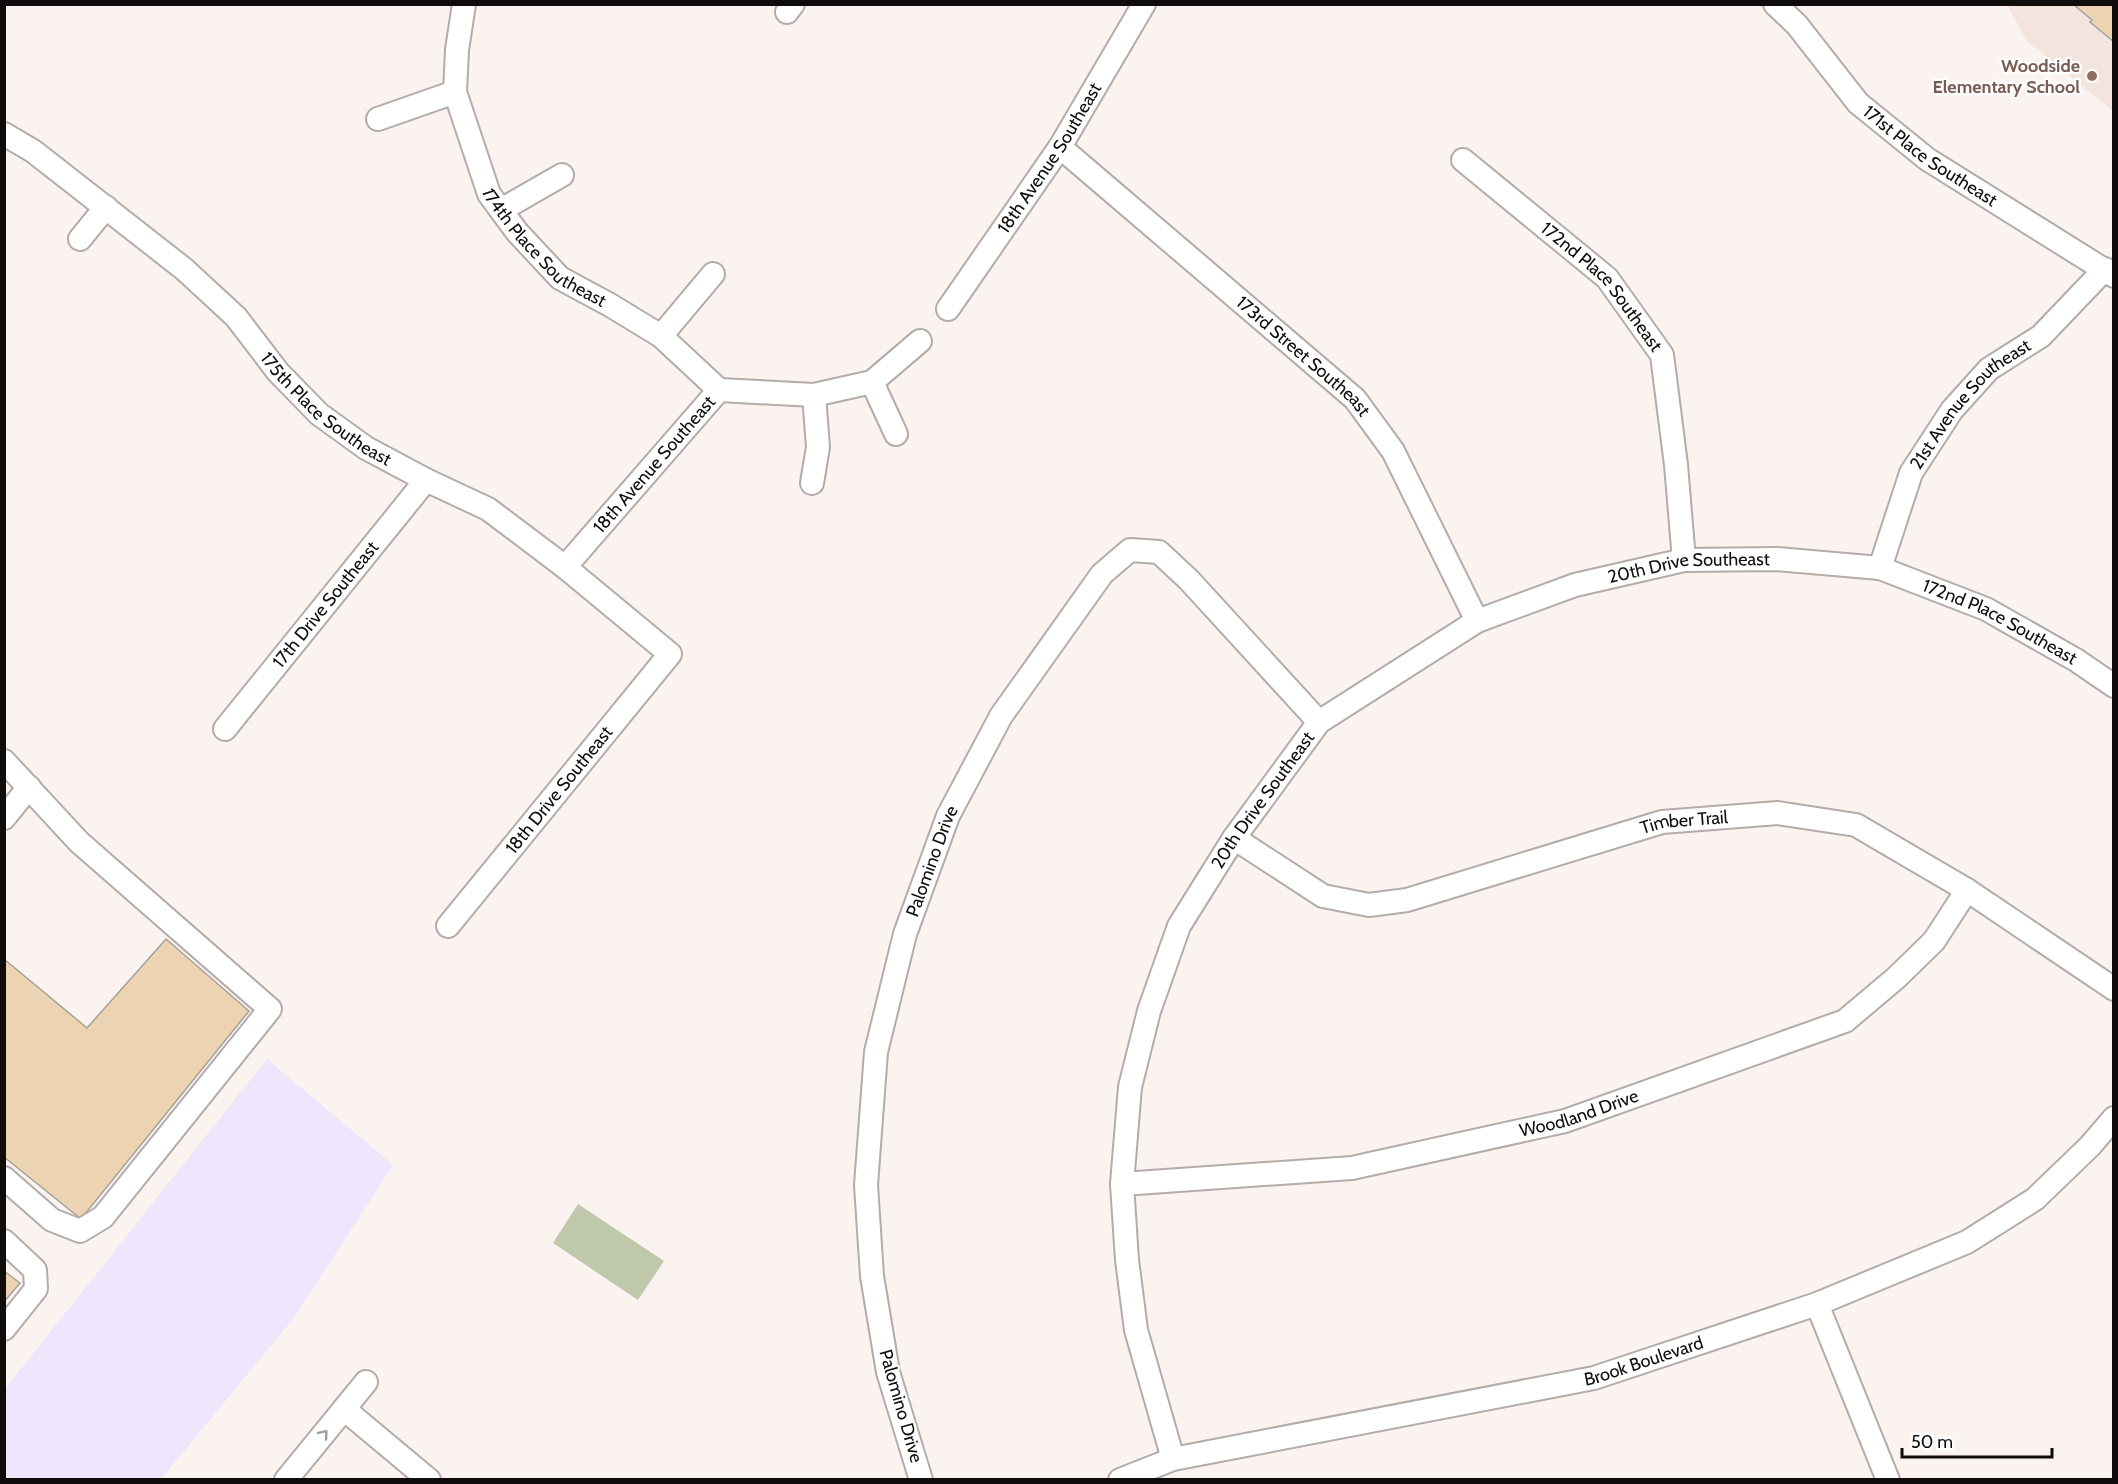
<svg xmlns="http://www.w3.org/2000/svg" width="2118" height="1484" viewBox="0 0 2118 1484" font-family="Cabin,sans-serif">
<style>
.industrial{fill:#ede6fc}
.built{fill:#f3e5de}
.green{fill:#c0c8ac}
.building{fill:#ecd3b2;stroke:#a4a09a;stroke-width:1.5}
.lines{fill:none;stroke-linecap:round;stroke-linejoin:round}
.minor-casing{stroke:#b3aca9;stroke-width:26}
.minor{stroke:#fff;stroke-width:22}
.oneway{stroke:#9f9e9d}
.education-dot{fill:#8d6e63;stroke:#fff;stroke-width:2}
.labels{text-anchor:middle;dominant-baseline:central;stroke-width:4.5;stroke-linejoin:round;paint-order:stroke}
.education-label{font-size:18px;font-weight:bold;fill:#785e54;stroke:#fff;text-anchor:end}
.street-label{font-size:18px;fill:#0f0c0b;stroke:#fff}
</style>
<rect width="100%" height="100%" fill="#faf3ef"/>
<path class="industrial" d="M267 1059 393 1165 293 1319 161 1479H5V1389Z"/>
<path class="built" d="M2007 5H2113V111L2027 41Z"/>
<path class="green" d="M578 1204 664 1261 638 1300 553 1243Z"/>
<path class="building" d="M2114 4V42L2090 22 2092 20 2074 5Z
M166 939 249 1011 81 1219 4 1157V959L87 1028Z
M4 1271 20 1283 4 1302Z"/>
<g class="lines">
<defs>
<g id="minor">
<path id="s1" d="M464 4 457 50 455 92 489 194 517 232 560 278 610 305 661 336 719 390"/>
<path id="s2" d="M1775 4 1797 25 1858 103 1927 159 2114 276"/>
<path d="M787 12 793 4"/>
<path d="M378 119 455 92"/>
<path id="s3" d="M4 134 33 151 184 269 236 317 278 372 319 414 366 448 426 480 488 509 565 567 670 654 448 926"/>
<path id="s4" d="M1060 147 1355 399 1393 451 1477 621"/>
<path id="s5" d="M1463 160 1607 278 1662 355 1676 465 1684 560"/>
<path d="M501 210 562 175"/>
<path d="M80 239 106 207"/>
<path id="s6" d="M948 309 1060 147 1144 4"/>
<path d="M661 336 713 274"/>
<path d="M872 382 896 434"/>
<path d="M719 390 814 395 872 382 920 341"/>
<path d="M812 483 818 447 814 395"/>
<path id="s7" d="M565 567 719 390"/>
<path id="s8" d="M1880 568 1911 473 1952 410 1989 369 2041 336 2105 269"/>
<path id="s9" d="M225 729 426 480"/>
<path d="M4 761 79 842 270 1009 103 1217 80 1231 52 1220 4 1178"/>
<path d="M4 818 29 787"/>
<path id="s10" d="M1234 838 1323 896 1369 905 1407 900 1662 822 1778 813 1856 825 1967 890 2114 989"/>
<path id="s11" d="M1122 1184 1352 1168 1565 1121 1845 1021 1896 978 1934 941 1967 890"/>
<path d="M4 1241 35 1270 36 1289 4 1329"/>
<path d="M1817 1304 1888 1480"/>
<path d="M344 1409 366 1382"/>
<path id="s12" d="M1173 1459 1136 1330 1127 1260 1122 1184 1130 1087 1149 1011 1179 926 1234 838 1319 722 1477 621 1575 585 1684 560 1777 559 1880 568 1986 609 2076 660 2114 686"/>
<path d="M286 1480 344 1409 429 1480"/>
<path id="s13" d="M921 1480 888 1372 872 1276 866 1185 876 1052 905 934 948 816 1001 716 1102 574 1130 550 1159 552 1189 580 1319 722"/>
<path id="s14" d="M1120 1480 1173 1459 1594 1378 1817 1304 1967 1242 2035 1199 2090 1146 2114 1118"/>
</g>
</defs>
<use href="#minor" class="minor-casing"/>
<use href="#minor" class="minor"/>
</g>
<defs><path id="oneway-chevron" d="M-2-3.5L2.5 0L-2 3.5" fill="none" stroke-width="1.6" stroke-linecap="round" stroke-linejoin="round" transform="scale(1.5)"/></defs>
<use class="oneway" href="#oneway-chevron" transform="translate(324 1434) rotate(-50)"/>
<circle class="education-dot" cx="2092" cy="76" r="6"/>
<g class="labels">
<g class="education-label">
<text x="2080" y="66">Woodside<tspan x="2080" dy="21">Elementary School</tspan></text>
</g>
<g class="street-label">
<text stroke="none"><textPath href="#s2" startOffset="219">171st Place Southeast</textPath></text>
<text stroke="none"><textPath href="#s6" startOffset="182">18th Avenue Southeast</textPath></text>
<text stroke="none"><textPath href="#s1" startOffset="274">174th Place Southeast</textPath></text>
<text stroke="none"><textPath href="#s5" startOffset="189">172nd Place Southeast</textPath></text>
<text stroke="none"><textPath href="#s4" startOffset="321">173rd Street Southeast</textPath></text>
<text stroke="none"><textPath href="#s3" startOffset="426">175th Place Southeast</textPath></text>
<text stroke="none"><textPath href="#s8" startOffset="192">21st Avenue Southeast</textPath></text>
<text stroke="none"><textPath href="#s7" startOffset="136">18th Avenue Southeast</textPath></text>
<text stroke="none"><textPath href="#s12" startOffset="1202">20th Drive Southeast</textPath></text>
<text stroke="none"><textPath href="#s9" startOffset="160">17th Drive Southeast</textPath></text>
<text stroke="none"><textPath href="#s12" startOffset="1526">172nd Place Southeast</textPath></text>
<text transform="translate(559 790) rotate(-51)">18th Drive Southeast</text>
<text stroke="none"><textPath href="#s12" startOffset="698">20th Drive Southeast</textPath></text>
<text stroke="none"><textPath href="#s10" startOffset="480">Timber Trail</textPath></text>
<text stroke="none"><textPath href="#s13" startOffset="634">Palomino Drive</textPath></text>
<text stroke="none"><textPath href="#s11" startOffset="464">Woodland Drive</textPath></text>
<text stroke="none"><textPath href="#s14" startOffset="538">Brook Boulevard</textPath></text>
<text transform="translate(901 1406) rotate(74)">Palomino Drive</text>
</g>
</g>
<rect width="2118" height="1484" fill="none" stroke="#0f0c0b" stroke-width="12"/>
<path d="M1902 1448v9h150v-9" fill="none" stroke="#0f0c0b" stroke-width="3"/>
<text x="1911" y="1448" font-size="18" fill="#0f0c0b" stroke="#ffffff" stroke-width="4.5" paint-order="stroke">50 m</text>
</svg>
